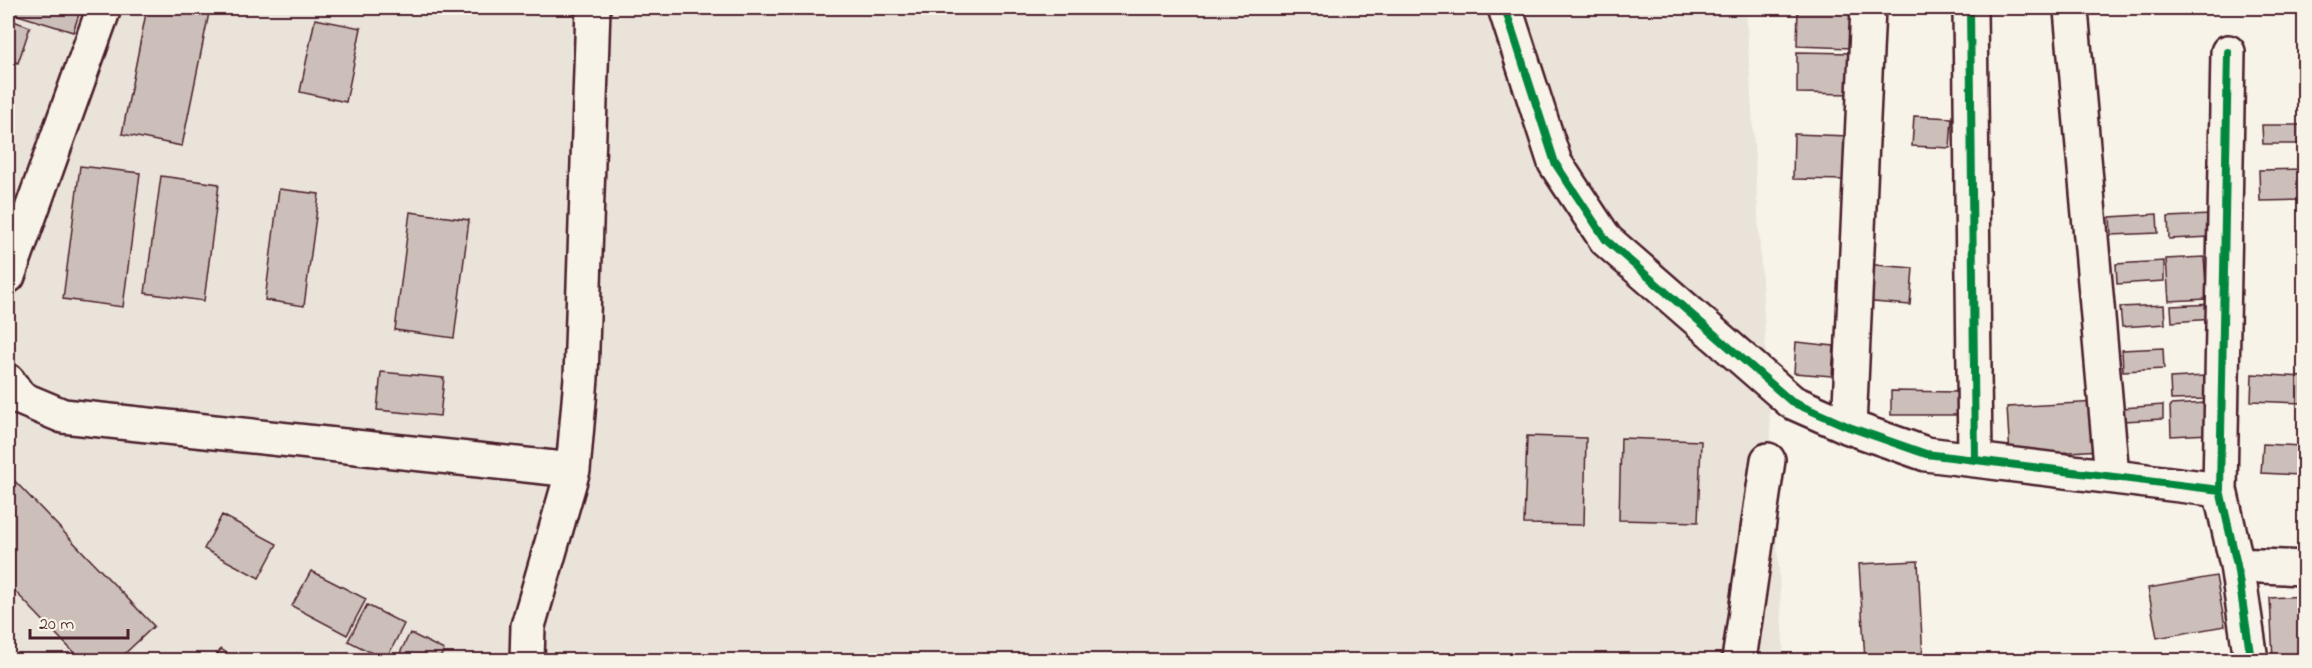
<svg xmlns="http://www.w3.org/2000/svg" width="2312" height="668" viewBox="0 0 2312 668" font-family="'Indie Flower',sans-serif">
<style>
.built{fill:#eae3da}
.building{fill:#ccbfb9;stroke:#4a1f2b;stroke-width:1.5}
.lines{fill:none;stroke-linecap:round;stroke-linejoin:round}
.minor-casing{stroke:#4a1f2b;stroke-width:38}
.minor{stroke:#f7f3e8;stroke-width:33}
.cycleway-casing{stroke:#f7f3e8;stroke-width:11}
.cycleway{stroke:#00873e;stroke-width:8}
</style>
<rect width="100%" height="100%" fill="#f7f3e8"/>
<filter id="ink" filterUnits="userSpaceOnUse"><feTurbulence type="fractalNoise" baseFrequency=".0167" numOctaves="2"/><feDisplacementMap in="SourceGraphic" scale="12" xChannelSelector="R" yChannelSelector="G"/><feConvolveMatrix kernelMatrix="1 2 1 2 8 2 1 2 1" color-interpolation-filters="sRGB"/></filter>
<g filter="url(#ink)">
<path class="built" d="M8 8H1746L1784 660H8Z"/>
<path class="building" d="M8 8H81L73 32 8 12Z
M147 8H210L182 146 122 134Z
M1798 8H1853L1852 48 1797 46Z
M8 19 30 27 18 63 8 59Z
M315 19 361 28 346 102 300 92Z
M1797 52 1852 53V94L1797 93Z
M1914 116 1952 118 1950 148 1912 146Z
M2262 125H2302V144H2263Z
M1794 134 1849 136 1848 180 1793 179Z
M80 166 140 173 123 307 63 299Z
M2304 169V200L2260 201 2259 170Z
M161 176 219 184 204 301 145 293Z
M279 189 319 194 304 306 265 300Z
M410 212 469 220 454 338 395 330Z
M2157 214 2158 233 2111 235 2110 217Z
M2210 215 2211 237 2169 239 2168 217Z
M2204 257 2207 299 2169 301 2166 259Z
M2164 261V281L2117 284 2116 264Z
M1863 264 1913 268 1910 305 1861 301Z
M2213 304V319L2172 322 2171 306Z
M2164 305 2165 324 2122 327 2120 307Z
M1796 342 1834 346 1832 376 1794 373Z
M2163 348 2164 369 2123 371 2122 350Z
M381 372 444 378 440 416 377 410Z
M2252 374 2303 377 2302 403 2251 401Z
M2205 376 2206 399 2171 400 2170 378Z
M1891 391 1958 392 1957 415H1891Z
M2098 402 2100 450 2010 456 2007 407Z
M2207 403 2209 434 2171 436 2170 405Z
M2163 405V419L2123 421V408Z
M1527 436 1586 438 1584 525 1524 524Z
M1621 438 1701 441 1698 522 1619 520Z
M2263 444 2301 446 2299 475 2261 473Z
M8 474 154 626 118 660H81L8 584Z
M222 515 277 544 259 578 204 549Z
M1918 561 1923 660H1865L1859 564Z
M311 571 366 599 347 635 292 606Z
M2216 576 2225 626 2157 638 2148 588Z
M2304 596V660H2273L2270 598Z
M367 605 404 624 386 660 348 641Z
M410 633 444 650 439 660 397 659Z
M221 649 237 660H213Z"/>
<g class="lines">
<defs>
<path id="minor" d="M1505 8 1555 163 1606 240 1792 402 1849 427 1926 454 2220 490
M1970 8 1975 460
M2071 10 2112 476
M2228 52 2220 490 2237 565 2251 660
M8 276 104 8
M8 381 20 398 63 416 573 470
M1849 427 1868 8
M2237 565 2304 568
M527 660 528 626 573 470 581 378 593 8
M1739 660 1768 460"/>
</defs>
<use href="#minor" class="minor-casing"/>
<use href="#minor" class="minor"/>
<defs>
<path id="cycleway" d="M1505 8 1555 163 1606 240 1792 402 1849 427 1926 454 2220 490
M1970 8 1975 460
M2228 52 2220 490 2237 565 2251 660"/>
</defs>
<use href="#cycleway" class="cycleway-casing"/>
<use href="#cycleway" class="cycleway"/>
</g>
</g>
<rect width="2312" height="668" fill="none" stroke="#f7f3e8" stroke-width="30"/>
<rect x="15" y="15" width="2282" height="638" fill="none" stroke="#4a1f2b" stroke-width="2" filter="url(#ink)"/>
<path d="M30 629v9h98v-9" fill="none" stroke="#4a1f2b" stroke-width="3"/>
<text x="39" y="629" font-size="18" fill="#4a1f2b" stroke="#f7f3e8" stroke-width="4.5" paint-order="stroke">20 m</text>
</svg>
